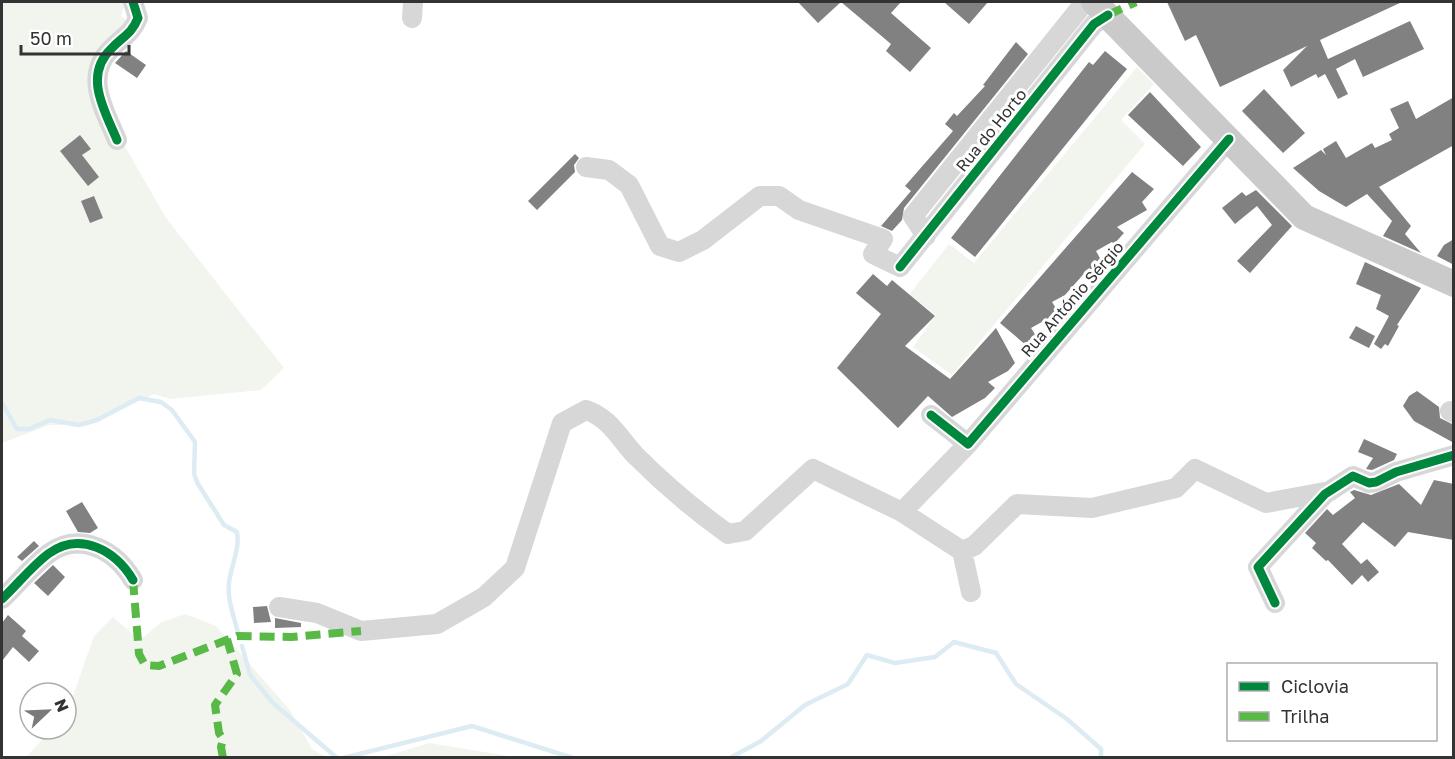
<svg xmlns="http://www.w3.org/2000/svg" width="1455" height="759" viewBox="0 0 1455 759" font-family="'Golos Text',sans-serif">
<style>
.green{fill:#f1f5ed}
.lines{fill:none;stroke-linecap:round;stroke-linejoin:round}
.stream{stroke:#ddebf3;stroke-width:4.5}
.building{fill:#818181}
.minor{stroke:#d7d7d7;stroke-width:20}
.major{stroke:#cacaca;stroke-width:26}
.quiet{stroke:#58b947;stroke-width:8;stroke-dasharray:15 8;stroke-linecap:butt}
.cycleway-casing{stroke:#fff;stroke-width:13}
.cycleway{stroke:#00873e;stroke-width:9}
.labels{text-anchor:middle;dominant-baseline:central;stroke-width:6;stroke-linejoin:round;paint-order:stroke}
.street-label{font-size:16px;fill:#333;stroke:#fff}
</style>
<rect width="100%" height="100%" fill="#fff"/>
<path class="green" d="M2 2H126L121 16 128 22 98 53 120 138 166 218 284 368 261 390 170 399 154 394 87 425H49L2 443Z
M1137 67 1154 84 1121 120 1145 144 952 375 913 347 936 315 909 295 949 244 974 263Z
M185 614 216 626 289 709 312 749 326 757H26L52 729H66V707L73 696 94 636 113 617 140 640 162 622Z
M429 743 514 757H384Z"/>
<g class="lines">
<path class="stream" d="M2 403 17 429H29L50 420 79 425 97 420 139 398 161 402 172 410 195 442 194 474 198 484 224 525 237 532C240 550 231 565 229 583 227 600 234 616 238 633
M242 646 250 675 273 703 337 758
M343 758 472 726 573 758
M730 758 761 741 805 705 848 684 867 655 895 663 935 657 954 642 996 653 1016 684 1067 719 1101 749V758"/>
</g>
<path class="building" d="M798 2H901L891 13 931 48 910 72 886 51 891 44 841 2 818 23Z
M944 2H988L969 24Z
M1167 2H1402L1320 40 1328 59 1410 21 1424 49 1363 77 1355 59 1336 69 1348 94 1338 99 1325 74 1318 78 1316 74 1291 87 1283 70 1307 46 1220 87 1196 35 1185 41Z
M1016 42 1028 54 904 208 902 220 892 231 881 226 911 191 905 186 953 131 945 124 954 113 957 116 985 86 983 85Z
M126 51 146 65 137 78 115 63Z
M1105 51 1127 69 975 257 951 238 1078 76 1089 62 1093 65Z
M1264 89 1305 133 1283 153 1242 111Z
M1150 92 1201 147 1183 166 1128 115Z
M1454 97V145L1379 187 1411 226 1405 234 1421 253 1383 236 1392 221 1367 194 1346 207 1319 191 1293 168 1321 150 1326 155 1323 149 1336 141 1346 158 1372 143 1375 148 1392 140 1389 134 1399 128 1390 109 1408 101 1416 119Z
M80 135 91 149 82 155 99 177 88 186 60 151Z
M575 154 579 158 574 165 575 172 537 210 528 201Z
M1132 172 1154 189 1142 202 1147 210 1117 227 1124 233 1114 244 1112 242 1096 251 1101 260 1092 270 1089 268 1065 295 1052 302 1057 310 1049 318 1031 328 1036 336 1027 346 1000 323Z
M1256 190 1292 226 1250 273 1237 261 1272 225 1257 206 1235 224 1222 208 1242 192 1246 196Z
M94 196 103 218 90 223 81 201Z
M1454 239V265L1437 256 1444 245Z
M1365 262 1421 288 1397 325 1399 326 1388 346 1385 344 1381 349 1374 344 1389 316 1376 309 1381 295 1356 284Z
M873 274 887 286 892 280 935 316 905 346 950 379 996 328 1015 363 1008 371 988 382 995 388 985 398 952 417 928 396 898 428 837 368 881 314 856 293Z
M1356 326 1375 336 1369 348 1349 338Z
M1417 391 1439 407 1440 418 1454 425V443L1414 421 1403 406 1409 396Z
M1364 439 1397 454 1394 460 1372 470 1366 469 1373 458 1358 452Z
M1434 480 1454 484V540L1408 532 1395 547 1363 522 1342 544 1361 564 1367 559 1379 572 1368 582 1362 575 1352 585 1328 560 1326 561 1312 548 1316 543 1305 533 1327 509 1333 515 1355 498 1350 492 1354 490 1371 495 1399 484 1421 505Z
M82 502 98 528 90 533 78 532 66 511Z
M34 541 39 546 22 561 17 557Z
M53 565 65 577 48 596 34 583Z
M267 606 271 622 254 623 253 607Z
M8 615 26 631 22 636 39 651 29 662 13 647 2 661V623Z
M275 618 301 623V627L275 628Z"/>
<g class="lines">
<path class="minor" d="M412 18 413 2
M117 140C105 111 83 76 111 49 123 36 131 35 138 18L133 2
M586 167 609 170 629 185 660 246 679 252 703 240 760 196H779L799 210 883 239 873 254 900 267 1094 24 1108 15
M926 236 913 216 1085 2
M1450 411 1454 413
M931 415 968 444 1229 139
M902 512 962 551 971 592
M962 551 974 546 1017 504 1092 508 1176 488 1195 469 1266 503 1330 491
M2 599C17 585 31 567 48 554 80 530 116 551 133 580
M1275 603 1258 567 1325 494 1353 476 1369 483 1376 482 1396 472 1454 455
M279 607 317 613 361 631 437 624 484 597 515 568 562 423 586 410C610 418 619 438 636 456 664 484 696 511 728 534L745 531 813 469 902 512 968 444"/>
<path class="major" d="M1094 2 1304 217 1454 284"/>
<path class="quiet" d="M1108 15 1136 2
M133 580 139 654 145 665 159 666 237 636 291 637 361 631
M223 758 221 747 223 739 219 733 215 705 237 674 227 639"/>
<defs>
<path id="cycleway" d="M117 140C105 111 83 76 111 49 123 36 131 35 138 18L133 2
M900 267 1094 24 1108 15
M931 415 968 444 1229 139
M2 599C17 585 31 567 48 554 80 530 116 551 133 580
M1275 603 1258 567 1325 494 1353 476 1369 483 1376 482 1396 472 1454 455"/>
</defs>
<use href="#cycleway" class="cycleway-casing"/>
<use href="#cycleway" class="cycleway"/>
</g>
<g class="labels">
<g class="street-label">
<text transform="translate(991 130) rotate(-51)">Rua do Horto</text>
<text transform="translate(1072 299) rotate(-49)">Rua António Sérgio</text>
</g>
</g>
<rect width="1455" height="759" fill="none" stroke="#333333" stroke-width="6"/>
<rect x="1227" y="663" width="210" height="78" fill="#ffffff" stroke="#adadad" stroke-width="1.5"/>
<rect x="1239" y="682" width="30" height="9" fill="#00873e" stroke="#adadad" stroke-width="1.5"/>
<text x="1281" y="693" font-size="18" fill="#333333">Ciclovia</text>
<rect x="1239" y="712" width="30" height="9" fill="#58b947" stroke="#adadad" stroke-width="1.5"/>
<text x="1281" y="723" font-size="18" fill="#333333">Trilha</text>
<g transform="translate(48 711) rotate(67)"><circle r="28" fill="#ffffff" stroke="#adadad" stroke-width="1.5"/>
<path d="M0-4.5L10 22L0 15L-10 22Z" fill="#7a7a7a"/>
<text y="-9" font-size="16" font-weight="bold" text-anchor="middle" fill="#333333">N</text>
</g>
<path d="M21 45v9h108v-9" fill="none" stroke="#333333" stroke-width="3"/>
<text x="30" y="45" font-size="18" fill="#333333" stroke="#ffffff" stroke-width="4.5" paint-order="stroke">50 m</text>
</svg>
